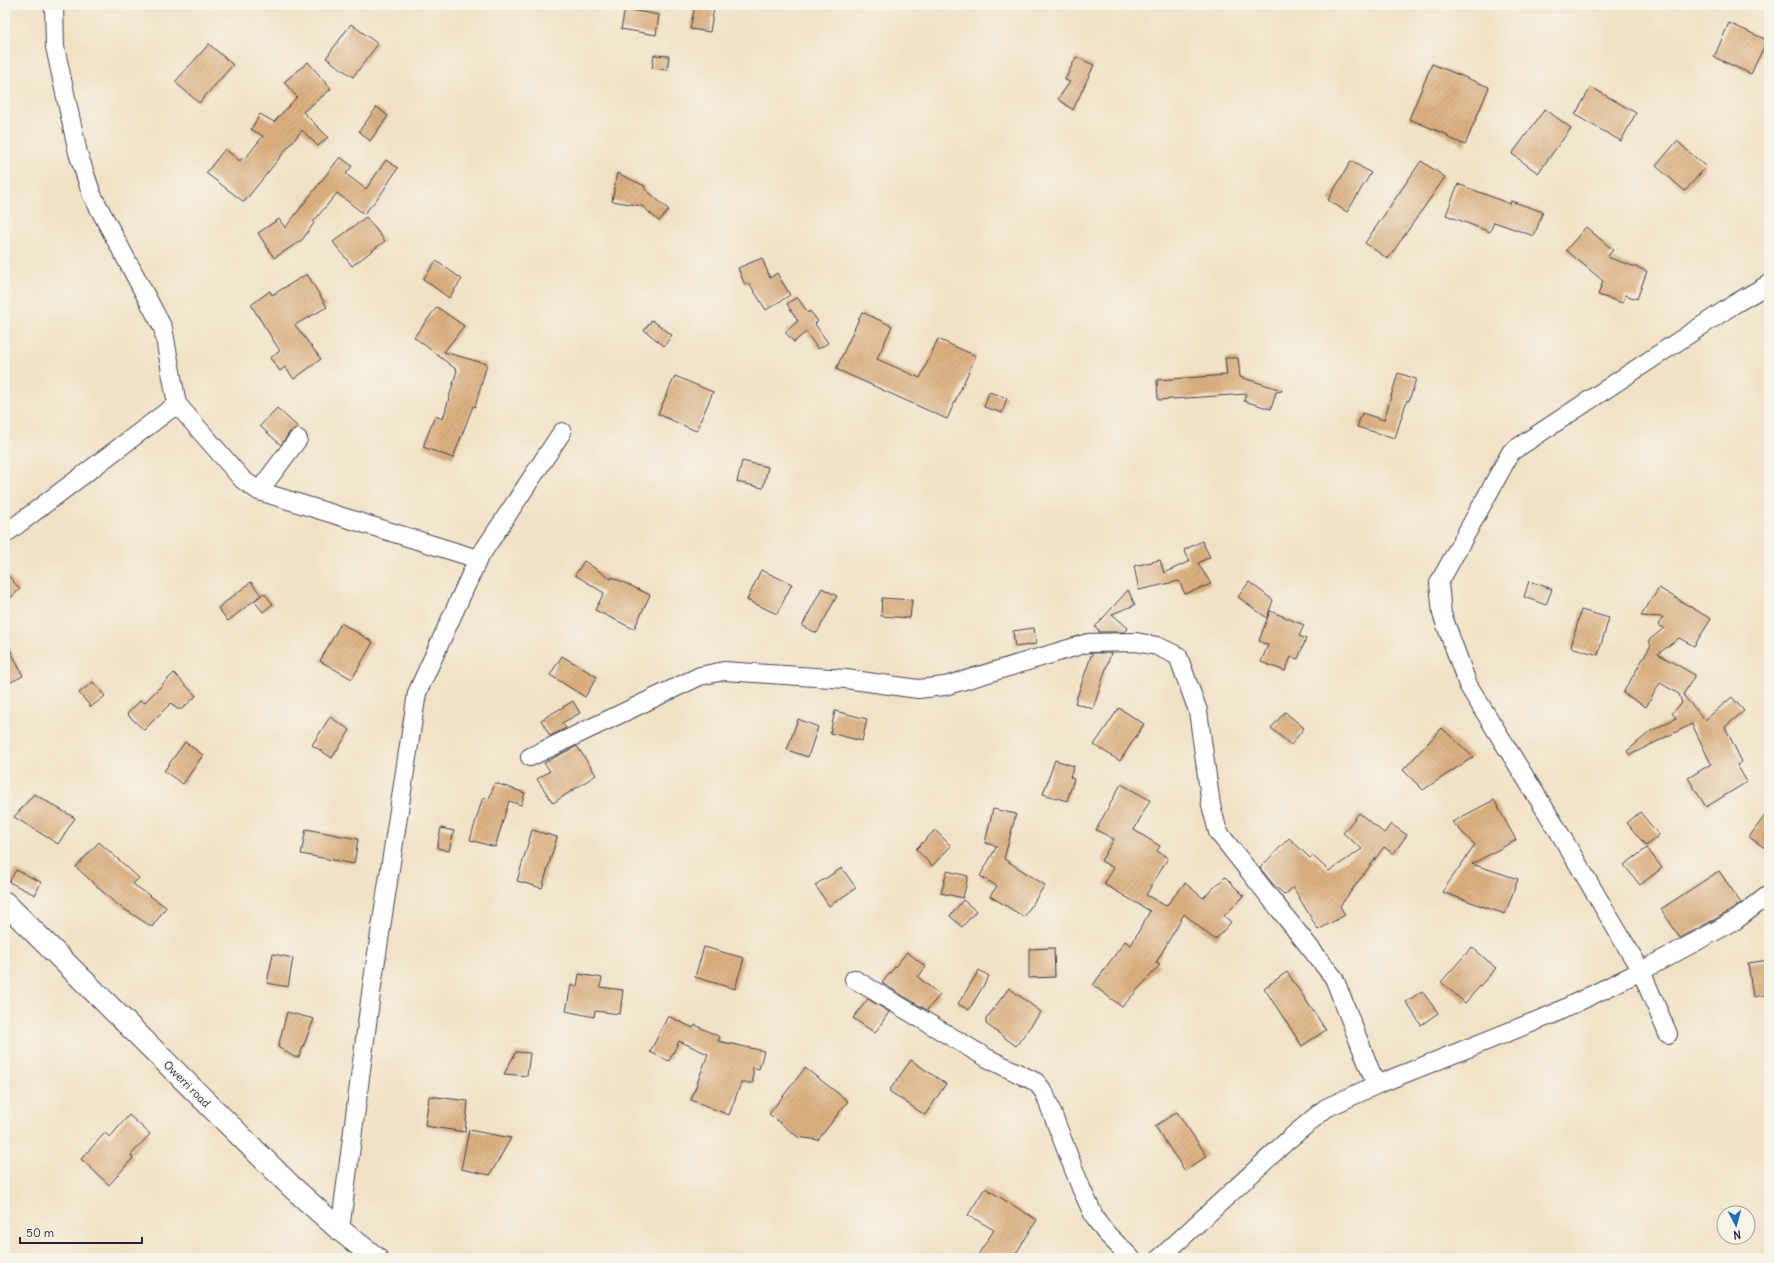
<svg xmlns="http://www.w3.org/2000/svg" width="1774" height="1263" viewBox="0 0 1774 1263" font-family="Delius,sans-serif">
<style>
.building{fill:url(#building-hatch)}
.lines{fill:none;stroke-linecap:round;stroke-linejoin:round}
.minor-casing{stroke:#413f50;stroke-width:20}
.major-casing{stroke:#413f50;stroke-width:24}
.minor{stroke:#fff;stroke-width:18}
.major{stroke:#fff;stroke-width:22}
.labels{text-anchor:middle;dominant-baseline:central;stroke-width:3;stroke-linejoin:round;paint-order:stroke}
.street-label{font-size:11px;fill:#22223b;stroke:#f7f3e8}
</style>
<defs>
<pattern id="building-hatch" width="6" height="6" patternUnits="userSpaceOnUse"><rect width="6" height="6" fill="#dcb080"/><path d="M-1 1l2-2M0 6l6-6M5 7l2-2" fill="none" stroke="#bc9770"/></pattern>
</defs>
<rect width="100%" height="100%" fill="#f7f3e8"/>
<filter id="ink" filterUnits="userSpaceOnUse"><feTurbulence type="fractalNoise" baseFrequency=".025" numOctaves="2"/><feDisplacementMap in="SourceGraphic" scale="8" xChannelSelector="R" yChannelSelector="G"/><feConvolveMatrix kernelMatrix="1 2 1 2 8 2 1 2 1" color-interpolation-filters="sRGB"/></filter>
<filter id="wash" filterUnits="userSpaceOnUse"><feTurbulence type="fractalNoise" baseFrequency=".012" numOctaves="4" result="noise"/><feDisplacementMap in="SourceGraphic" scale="16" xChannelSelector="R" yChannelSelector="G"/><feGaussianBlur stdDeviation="0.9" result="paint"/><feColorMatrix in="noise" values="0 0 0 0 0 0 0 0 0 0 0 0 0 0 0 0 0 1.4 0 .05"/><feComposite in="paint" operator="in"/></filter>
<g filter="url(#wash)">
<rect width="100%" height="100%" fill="#f1e2c6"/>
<g id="blocks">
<path class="building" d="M695 5 714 8 710 32 690 29Z
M625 9 659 15 656 35 621 29Z
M1729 23 1767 40 1751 74 1714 57Z
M351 24 378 44 353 77 326 58Z
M209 44 233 65 199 103 175 82Z
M654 55 669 56 667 70 652 68Z
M1076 57 1094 65 1073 110 1058 99 1070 82 1065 80Z
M308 62 331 89 303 112 328 137 318 146 302 130 244 202 206 173 225 149 240 161 243 157 245 159 263 136 251 129 260 114 274 122 297 97 284 82Z
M1432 64 1489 87 1465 145 1447 137 1448 135 1409 119Z
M1591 87 1636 113 1621 141 1575 115Z
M377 107 388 116 370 141 359 131Z
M1545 109 1571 128 1538 173 1512 154Z
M1677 141 1706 167 1685 191 1656 166Z
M340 157 352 166 346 174 366 189 386 160 398 168 381 194 364 214 337 193 313 222 314 223 302 240 274 258 258 233 279 219 285 228Z
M1351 161 1371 173 1347 212 1328 200Z
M1421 161 1445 177 1388 259 1365 243Z
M617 173 645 186 644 188 669 210 659 221 642 206 612 201Z
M1458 184 1510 204 1511 201 1543 212 1534 236 1494 222 1490 232 1446 215Z
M366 217 385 241 352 266 333 242Z
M1586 227 1613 250 1607 257 1647 271 1637 299 1625 295 1623 303 1598 295 1603 281 1566 250Z
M762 258 770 278 777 273 790 295 766 310 749 283 745 285 738 268Z
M436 261 462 279 449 298 423 279Z
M307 274 327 307 295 325 321 359 294 379 285 367 280 371 270 358 280 351 251 305 270 291 272 295Z
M797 297 808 313 810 311 818 321 815 324 828 343 818 349 806 332 794 342 785 332 798 321 787 304Z
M437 307 464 326 444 352 487 364 475 407 473 406 453 458 423 447 435 416 443 419 457 370 414 337Z
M862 312 892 326 877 359 920 378 938 339 976 356 947 419 836 369Z
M652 320 672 335 664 346 644 330Z
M1225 358H1238L1240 377 1282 390V391L1276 392 1271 409 1244 401 1246 394 1158 400 1157 380 1227 375Z
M1398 373 1416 379 1409 401 1407 400 1395 438 1357 427 1362 413 1384 420Z
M675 376 713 392 696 431 658 414Z
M989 392 1007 398 1002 413 984 407Z
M277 408 298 427 290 432 281 445 260 426Z
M742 461 768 467 763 488 737 482Z
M1202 541 1210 557 1198 563 1211 584 1185 594 1179 581 1139 590 1134 566 1160 560 1164 573 1190 561 1184 550Z
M584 561 611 579 612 577 650 595 634 629 595 610 604 593 575 575Z
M761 570 792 584 777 614 747 600Z
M5 572 20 589 5 603Z
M1529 581 1552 589 1546 605 1524 597Z
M251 582 261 595 228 621 218 608Z
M1249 582 1273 600 1267 618 1238 597Z
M822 588 837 596 817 633 802 626Z
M1659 588 1711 619 1694 646 1679 638 1658 654 1695 675 1683 695 1705 720 1732 697 1744 711 1725 727 1742 762 1737 765 1747 782 1706 807 1688 778 1711 764 1692 724 1630 755 1627 751 1651 731 1676 718 1672 713 1682 703 1679 694 1660 683 1646 707 1623 693 1651 645 1648 641 1664 628 1658 625 1663 617 1641 616Z
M1128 590 1135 605 1112 614 1128 628 1124 632H1099V630L1095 627Z
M264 593 273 604 263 612 254 601Z
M882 598 912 600 910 618 881 616Z
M1581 610 1609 618 1598 655 1571 647Z
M1270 611 1304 625 1299 636 1306 639 1298 659 1291 657 1285 671 1261 662 1268 645 1259 641Z
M341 623 373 642 352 679 320 661Z
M1034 628 1036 644 1015 647 1013 631Z
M5 639 23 676 5 685Z
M1092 653H1111L1093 709 1075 703Z
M562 656 597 677 585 697 550 675Z
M174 673 196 696 182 709H177L171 703 144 730 127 714 141 700 144 703Z
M93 682 105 696 91 707 79 693Z
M573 701 580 713 562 723 566 728 550 736 541 720Z
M1119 708 1144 724 1120 761 1094 745Z
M835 711 867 719 862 741 830 733Z
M1285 712 1304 728 1291 745 1271 728Z
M330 717 350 730 332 758 312 745Z
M798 719 818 727 808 757 787 750Z
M1442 728 1473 757 1423 790 1403 770Z
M185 742 203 755 183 784 164 771Z
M577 746 596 775 553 803 537 779 550 771 544 763Z
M1055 760 1074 766 1070 777 1074 779 1067 801 1043 794Z
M495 783 525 793 521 805 509 801 495 847 470 840 483 797 489 799Z
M1121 784 1150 800 1134 830 1160 846 1157 851 1168 858 1146 895 1166 906 1185 883 1203 898 1225 877 1244 896 1224 916 1231 922 1215 940 1184 914 1156 963 1160 965 1122 1007 1093 985 1125 941 1131 945 1150 911 1104 884 1114 868 1101 861 1114 839 1096 830Z
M34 794 75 818 58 844 14 817Z
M1494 800 1516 840 1472 864 1518 879 1505 914 1442 892 1475 845 1452 822Z
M993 809 1016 814 1004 859 1045 885 1024 917 990 896 997 886 980 876 997 846 985 843Z
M1769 810V851L1749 837Z
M1640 812 1659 835 1646 846 1627 823Z
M1359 813 1384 833 1391 824 1407 835 1393 854 1384 847 1340 906 1345 915 1318 930 1293 887 1285 895 1272 883 1260 868 1289 838 1310 858 1313 856 1329 871 1362 849 1343 833Z
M441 828 454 831 449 851 437 848Z
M306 829 358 839 354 864 301 854Z
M532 830 557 837 542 888 517 881Z
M935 830 951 846 932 866 916 849Z
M99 842 139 878 133 884 166 907 152 927 115 903 76 867Z
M1647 848 1662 868 1640 885 1624 865Z
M842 868 856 888 829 906 815 885Z
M16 870 41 882 35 895 9 882Z
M947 871 968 876 963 898 941 893Z
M1719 871 1741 903 1730 911 1680 938 1661 909Z
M963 900 976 911 962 927 950 916Z
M704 947 744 958 735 989 695 977Z
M1472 947 1496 968 1465 1003 1441 982Z
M1054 948 1055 977 1029 978V949Z
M907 952 926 967 918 977 940 995 927 1010 882 983Z
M273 954 293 958 288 987 267 983Z
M1769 960V994L1753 997 1748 963Z
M979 970 989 976 969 1010 958 1004Z
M1287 972 1326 1030 1302 1046 1264 988Z
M579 974 602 978 600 987 623 990 620 1014 595 1011 594 1017 566 1011 571 985 577 987Z
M1009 988 1041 1012 1016 1046 986 1024V1019Z
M1422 991 1438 1013 1421 1025 1406 1002Z
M868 999 889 1012 875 1033 853 1018Z
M287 1012 314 1019 299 1057H294L278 1047Z
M668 1016 693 1028 695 1025 720 1037 718 1041 764 1051 759 1069 753 1067V1083H741L729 1115 691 1100 708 1054 679 1041 669 1061 650 1052Z
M516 1052 530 1053 527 1076 504 1074Z
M911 1060 946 1084 925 1115 889 1091Z
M805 1068 848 1101 818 1140 798 1137 769 1114Z
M429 1096 468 1101 465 1132 425 1126Z
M1177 1112 1207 1156 1185 1171 1155 1126Z
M129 1115 150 1134 131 1155 133 1158 109 1185 81 1159 105 1133 110 1137Z
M469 1130 511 1138 490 1175 461 1169Z
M985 1188 1037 1220 1013 1258H976L994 1230 968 1215Z"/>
</g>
</g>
<g filter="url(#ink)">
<use href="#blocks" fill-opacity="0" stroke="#413f50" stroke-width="1"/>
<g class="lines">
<defs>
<path id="minor" d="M54 5 55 47 78 153 92 195 163 328 177 404 243 480 259 491 478 559
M259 491 298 439
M5 534 177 404
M530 757 700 676 724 671 846 679 918 689 945 686 1088 643 1136 642 1157 646 1178 656 1198 711 1211 805 1218 832 1334 978 1376 1085
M854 979 987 1058 1036 1082 1044 1092 1081 1188 1095 1218 1106 1233 1131 1258
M1668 1034 1641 971 1559 832 1468 685 1442 614 1439 583 1511 452 1736 303 1769 284
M340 1230 372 986 417 693 478 559 562 432
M1160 1258 1288 1140 1326 1108 1376 1085 1551 1015 1641 971 1736 920 1767 896"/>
<path id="major" d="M5 903 293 1188 340 1230 376 1258"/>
</defs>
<use href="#minor" class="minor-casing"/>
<use href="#major" class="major-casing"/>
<use href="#minor" class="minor"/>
<use href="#major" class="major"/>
</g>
</g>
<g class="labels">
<g class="street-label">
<text transform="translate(187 1084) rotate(45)">Owerri road</text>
</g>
</g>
<rect width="1774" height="1263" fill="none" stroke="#f7f3e8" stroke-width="20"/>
<g transform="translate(1736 1225) rotate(174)"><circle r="19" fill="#f7f3e8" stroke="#a29fa3"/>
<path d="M0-3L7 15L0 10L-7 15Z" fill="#1f6fb2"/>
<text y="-6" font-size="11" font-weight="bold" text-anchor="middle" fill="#22223b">N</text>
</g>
<path d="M20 1237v6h122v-6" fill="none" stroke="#22223b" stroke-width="2"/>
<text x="26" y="1237" font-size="12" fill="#22223b" stroke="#f7f3e8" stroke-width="3" paint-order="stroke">50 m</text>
</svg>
